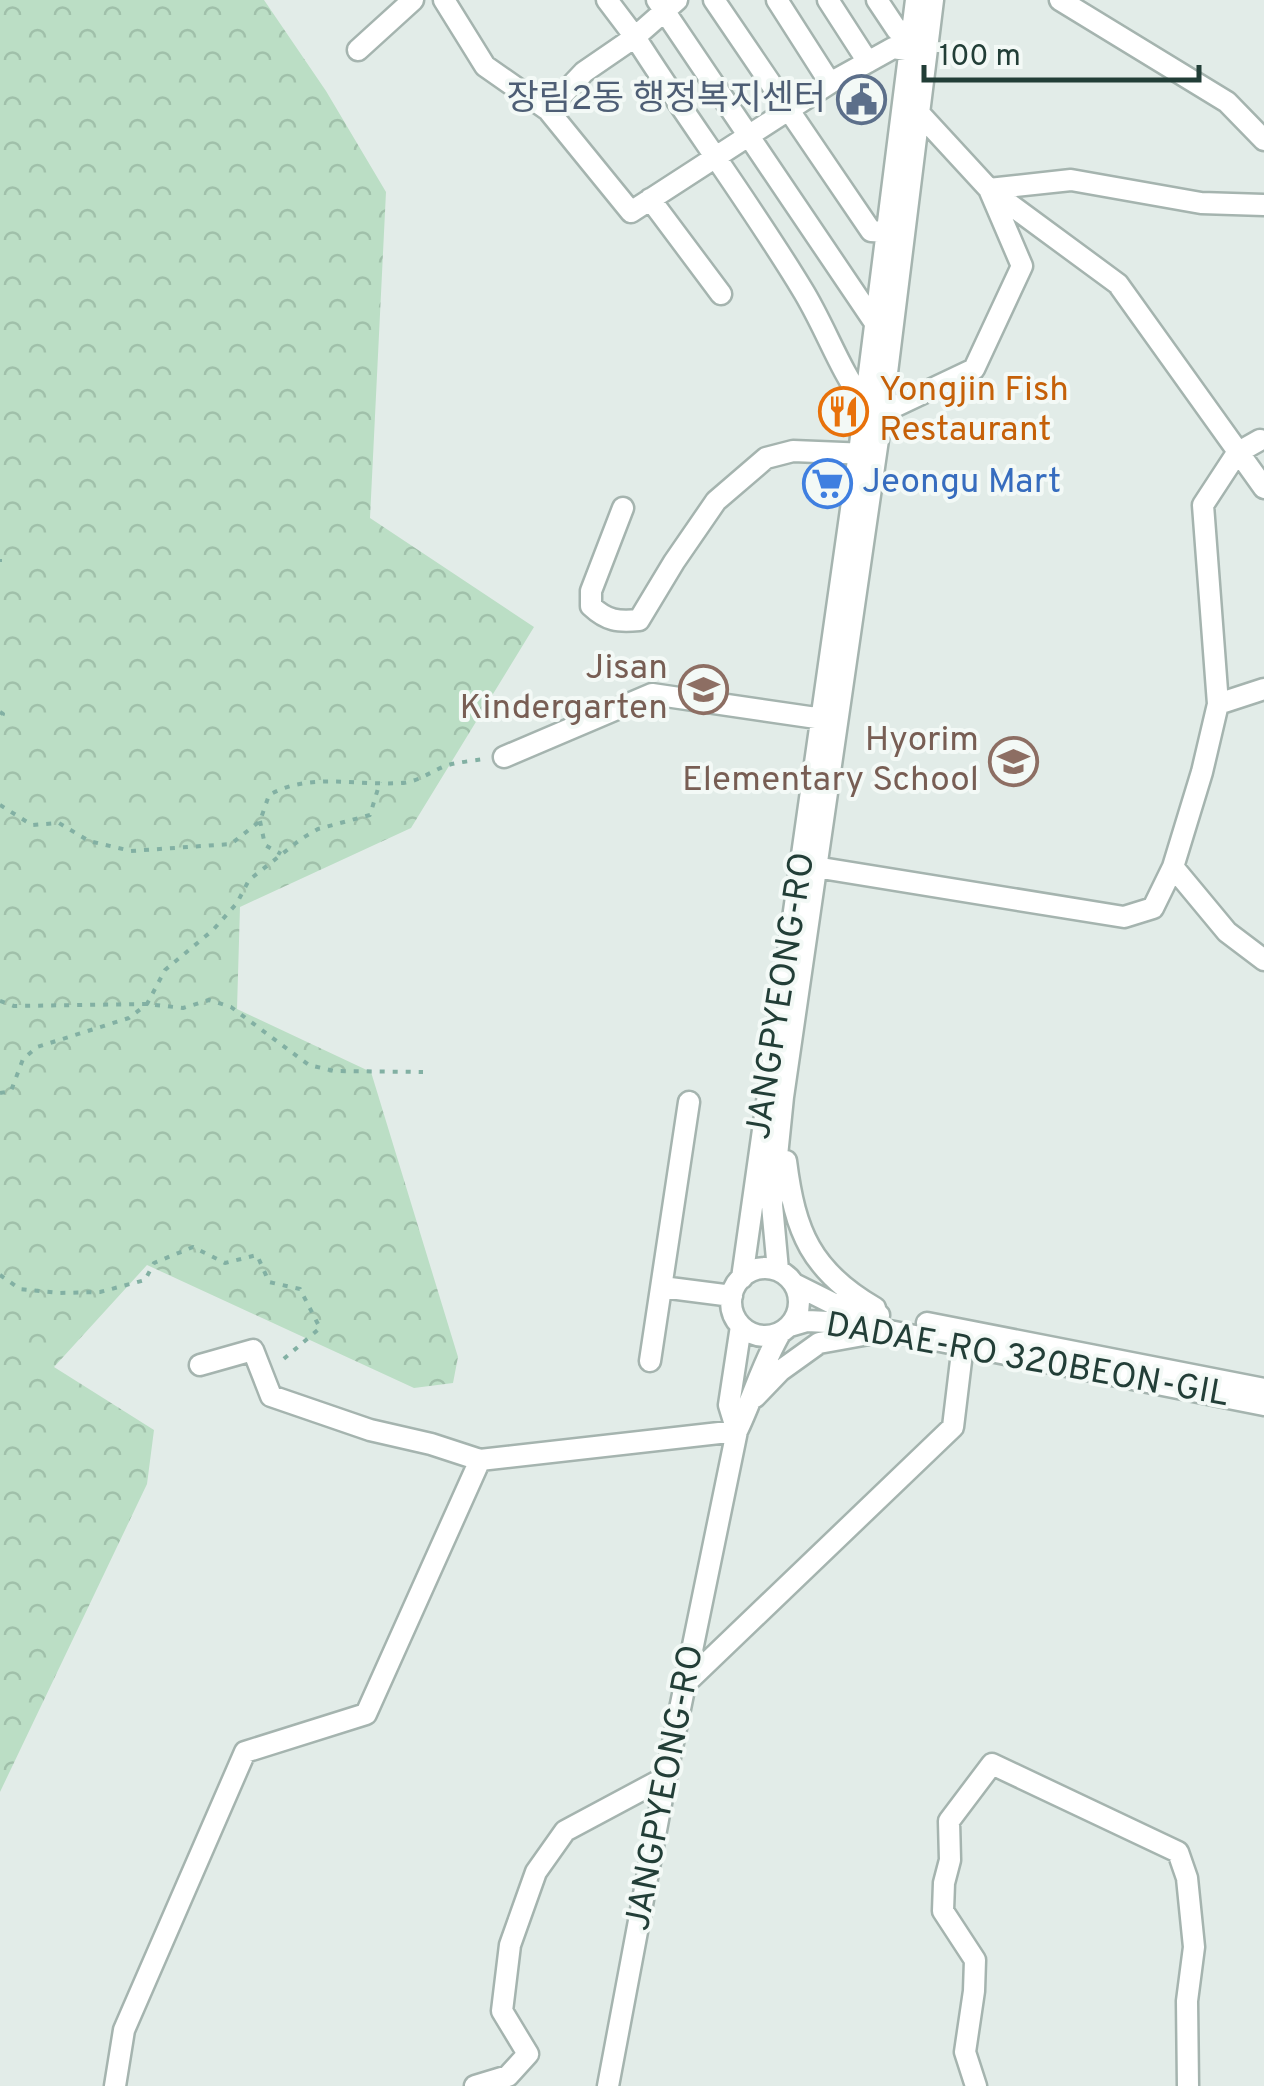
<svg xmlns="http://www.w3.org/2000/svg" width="1264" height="2086" viewBox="0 0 1264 2086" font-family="Overpass,'Noto Sans KR',sans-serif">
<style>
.forest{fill:url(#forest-crowns)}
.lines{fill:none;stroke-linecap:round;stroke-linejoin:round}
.minor-casing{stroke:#a5b4af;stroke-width:25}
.path{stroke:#82b0a3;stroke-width:4;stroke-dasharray:5 8;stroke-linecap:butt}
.minor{stroke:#fff;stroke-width:20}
.labels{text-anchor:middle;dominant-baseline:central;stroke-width:8;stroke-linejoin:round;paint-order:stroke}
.service-label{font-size:35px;fill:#4e5e75;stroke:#f3f9f6;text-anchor:end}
.food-label{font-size:35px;fill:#c56008;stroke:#f3f9f6;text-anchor:start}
.shop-label{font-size:35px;fill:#366cbe;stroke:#f3f9f6;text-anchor:start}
.education-label{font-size:35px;fill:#785e54;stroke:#f3f9f6;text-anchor:end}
.street-label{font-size:35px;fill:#223e37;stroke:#f3f9f6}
</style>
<defs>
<pattern id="forest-crowns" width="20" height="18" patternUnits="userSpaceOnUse" patternTransform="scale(2.5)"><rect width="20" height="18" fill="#bbdec5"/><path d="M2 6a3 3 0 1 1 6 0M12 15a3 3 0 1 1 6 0" fill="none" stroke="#a0c0aa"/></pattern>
</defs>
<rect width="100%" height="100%" fill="#e2ece8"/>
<path class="forest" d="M0 0H264L326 91 386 192 370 518 534 627 411 828 240 907 237 1009 371 1072 458 1357 453 1383 414 1388 147 1265 54 1367 154 1430 147 1484 0 1792Z"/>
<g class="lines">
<defs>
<path id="minor" d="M444 0 485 66 548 110 631 212 830 83
M607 0 635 37C689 122 750 203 802 289 825 326 839 369 865 404
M657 0 875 323
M714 0 871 231 887 232
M777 0 830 83 893 48 920 52
M828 0 868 62
M877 0 897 30 912 31
M1060 0 1227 102 1264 140
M358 50 413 0
M548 110 584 72 635 37 677 0
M919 113 989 189 1118 284 1264 488
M650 199 721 294
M883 405 896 406 974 369 1022 266 989 189 1071 180 1201 203 1264 205
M1260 440 1237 453 1203 505 1218 704 1202 772 1173 867 1227 932 1264 960
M623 508 591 591V606C607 621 618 622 639 620L674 562 716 501 766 458 793 451 868 454
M1218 704 1264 689
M504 757 652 694 830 720
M809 866 1124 917 1153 908 1173 867
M786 1161C795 1232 811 1271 875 1308
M731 1302a34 34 0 1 1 68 0a34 34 0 1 1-68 0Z
M778 1270 772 1205 783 1097 883 405 933 0
M742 1278 859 453 916 0
M796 1285 832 1303 879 1315
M662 1287 732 1296
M927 1323 1264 1389
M790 1326 807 1321 849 1323 1264 1405
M650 1361 689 1102
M200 1365 253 1350 271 1396 370 1430 431 1444 480 1460 737 1431
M755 1397 780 1371 819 1343 880 1332
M737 1431 729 1405 741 1326
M687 1682 953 1427 963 1344
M115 2086 124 2030 245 1752 366 1714 480 1460
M475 2086 508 2076 528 2054 502 2011 510 1945 536 1872 565 1831 666 1777
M608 2086 666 1777 737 1431C753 1398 762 1364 781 1332
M976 2086 965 2052 974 1991 975 1960 943 1911 944 1883 950 1860 949 1821 992 1764 1178 1852 1187 1878 1194 1947 1187 2001 1188 2086"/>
</defs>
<use href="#minor" class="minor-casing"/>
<path class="path" d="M0 559V562
M0 712 3 714 0 720
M0 805 32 825 59 823 89 841 131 851 231 844 260 821 269 795C310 772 356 786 401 783 418 782 430 772 445 766 457 762 472 761 484 759
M260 821 265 845 281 854
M0 1001 14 1006 147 1004 183 1008 209 1000 231 1007 309 1065 334 1071 423 1072
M0 1093 11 1091 23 1059 37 1047 129 1018 147 1004 165 970 213 930 237 903 249 880 301 839 318 829 370 815 380 782
M0 1275 20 1289 60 1293 100 1292 145 1280 154 1263 193 1247 225 1263 257 1255 269 1282 300 1289 320 1328 279 1363"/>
<use href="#minor" class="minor"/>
</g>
<defs>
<symbol id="civic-ring" viewBox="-11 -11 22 22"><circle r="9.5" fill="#f3f9f6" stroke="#5c6f8a" stroke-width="1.5"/><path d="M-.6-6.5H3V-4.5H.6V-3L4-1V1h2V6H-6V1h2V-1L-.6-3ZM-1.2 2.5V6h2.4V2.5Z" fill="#5c6f8a"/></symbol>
<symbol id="restaurant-ring" viewBox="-11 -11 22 22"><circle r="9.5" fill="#f3f9f6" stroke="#e8710a" stroke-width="1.5"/><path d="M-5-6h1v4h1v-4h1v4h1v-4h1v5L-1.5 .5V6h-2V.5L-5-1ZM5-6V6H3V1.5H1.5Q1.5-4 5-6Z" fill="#e8710a"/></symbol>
<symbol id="supermarket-ring" viewBox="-11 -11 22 22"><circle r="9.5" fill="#f3f9f6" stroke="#3f7fe0" stroke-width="1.5"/><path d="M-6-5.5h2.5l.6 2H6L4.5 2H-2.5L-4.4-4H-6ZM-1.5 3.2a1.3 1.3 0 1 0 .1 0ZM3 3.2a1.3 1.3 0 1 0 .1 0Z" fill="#3f7fe0"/></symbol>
<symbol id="school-ring" viewBox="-11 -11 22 22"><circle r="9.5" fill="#f3f9f6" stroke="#8d6e63" stroke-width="1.5"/><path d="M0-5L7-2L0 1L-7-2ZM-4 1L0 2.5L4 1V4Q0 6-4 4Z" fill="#8d6e63"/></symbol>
</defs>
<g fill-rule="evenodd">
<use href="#civic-ring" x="834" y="72" width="55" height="55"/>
<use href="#restaurant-ring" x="816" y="384" width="55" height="55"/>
<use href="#supermarket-ring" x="800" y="456" width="55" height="55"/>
<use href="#school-ring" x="676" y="662" width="55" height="55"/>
<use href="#school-ring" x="986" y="734" width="55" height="55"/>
</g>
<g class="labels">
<g class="service-label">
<text x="826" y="100">장림2동 행정복지센터</text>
</g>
<g class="food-label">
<text x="879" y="391">Yongjin Fish<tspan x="879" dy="40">Restaurant</tspan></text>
</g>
<g class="shop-label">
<text x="862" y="483">Jeongu Mart</text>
</g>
<g class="education-label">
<text x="668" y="669">Jisan<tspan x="668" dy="40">Kindergarten</tspan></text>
<text x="979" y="741">Hyorim<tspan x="979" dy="40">Elementary School</tspan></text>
</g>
<g class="street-label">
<text transform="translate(782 996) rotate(-81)">JANGPYEONG-RO</text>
<text transform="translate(1027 1361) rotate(10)">DADAE-RO 320BEON-GIL</text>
<text transform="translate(666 1788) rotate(-79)">JANGPYEONG-RO</text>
</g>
</g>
<path d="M924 65v15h275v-15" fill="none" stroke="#223e37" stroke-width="5"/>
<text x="939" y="65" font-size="30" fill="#223e37" stroke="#f3f9f6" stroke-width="8" paint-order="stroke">100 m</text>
</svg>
